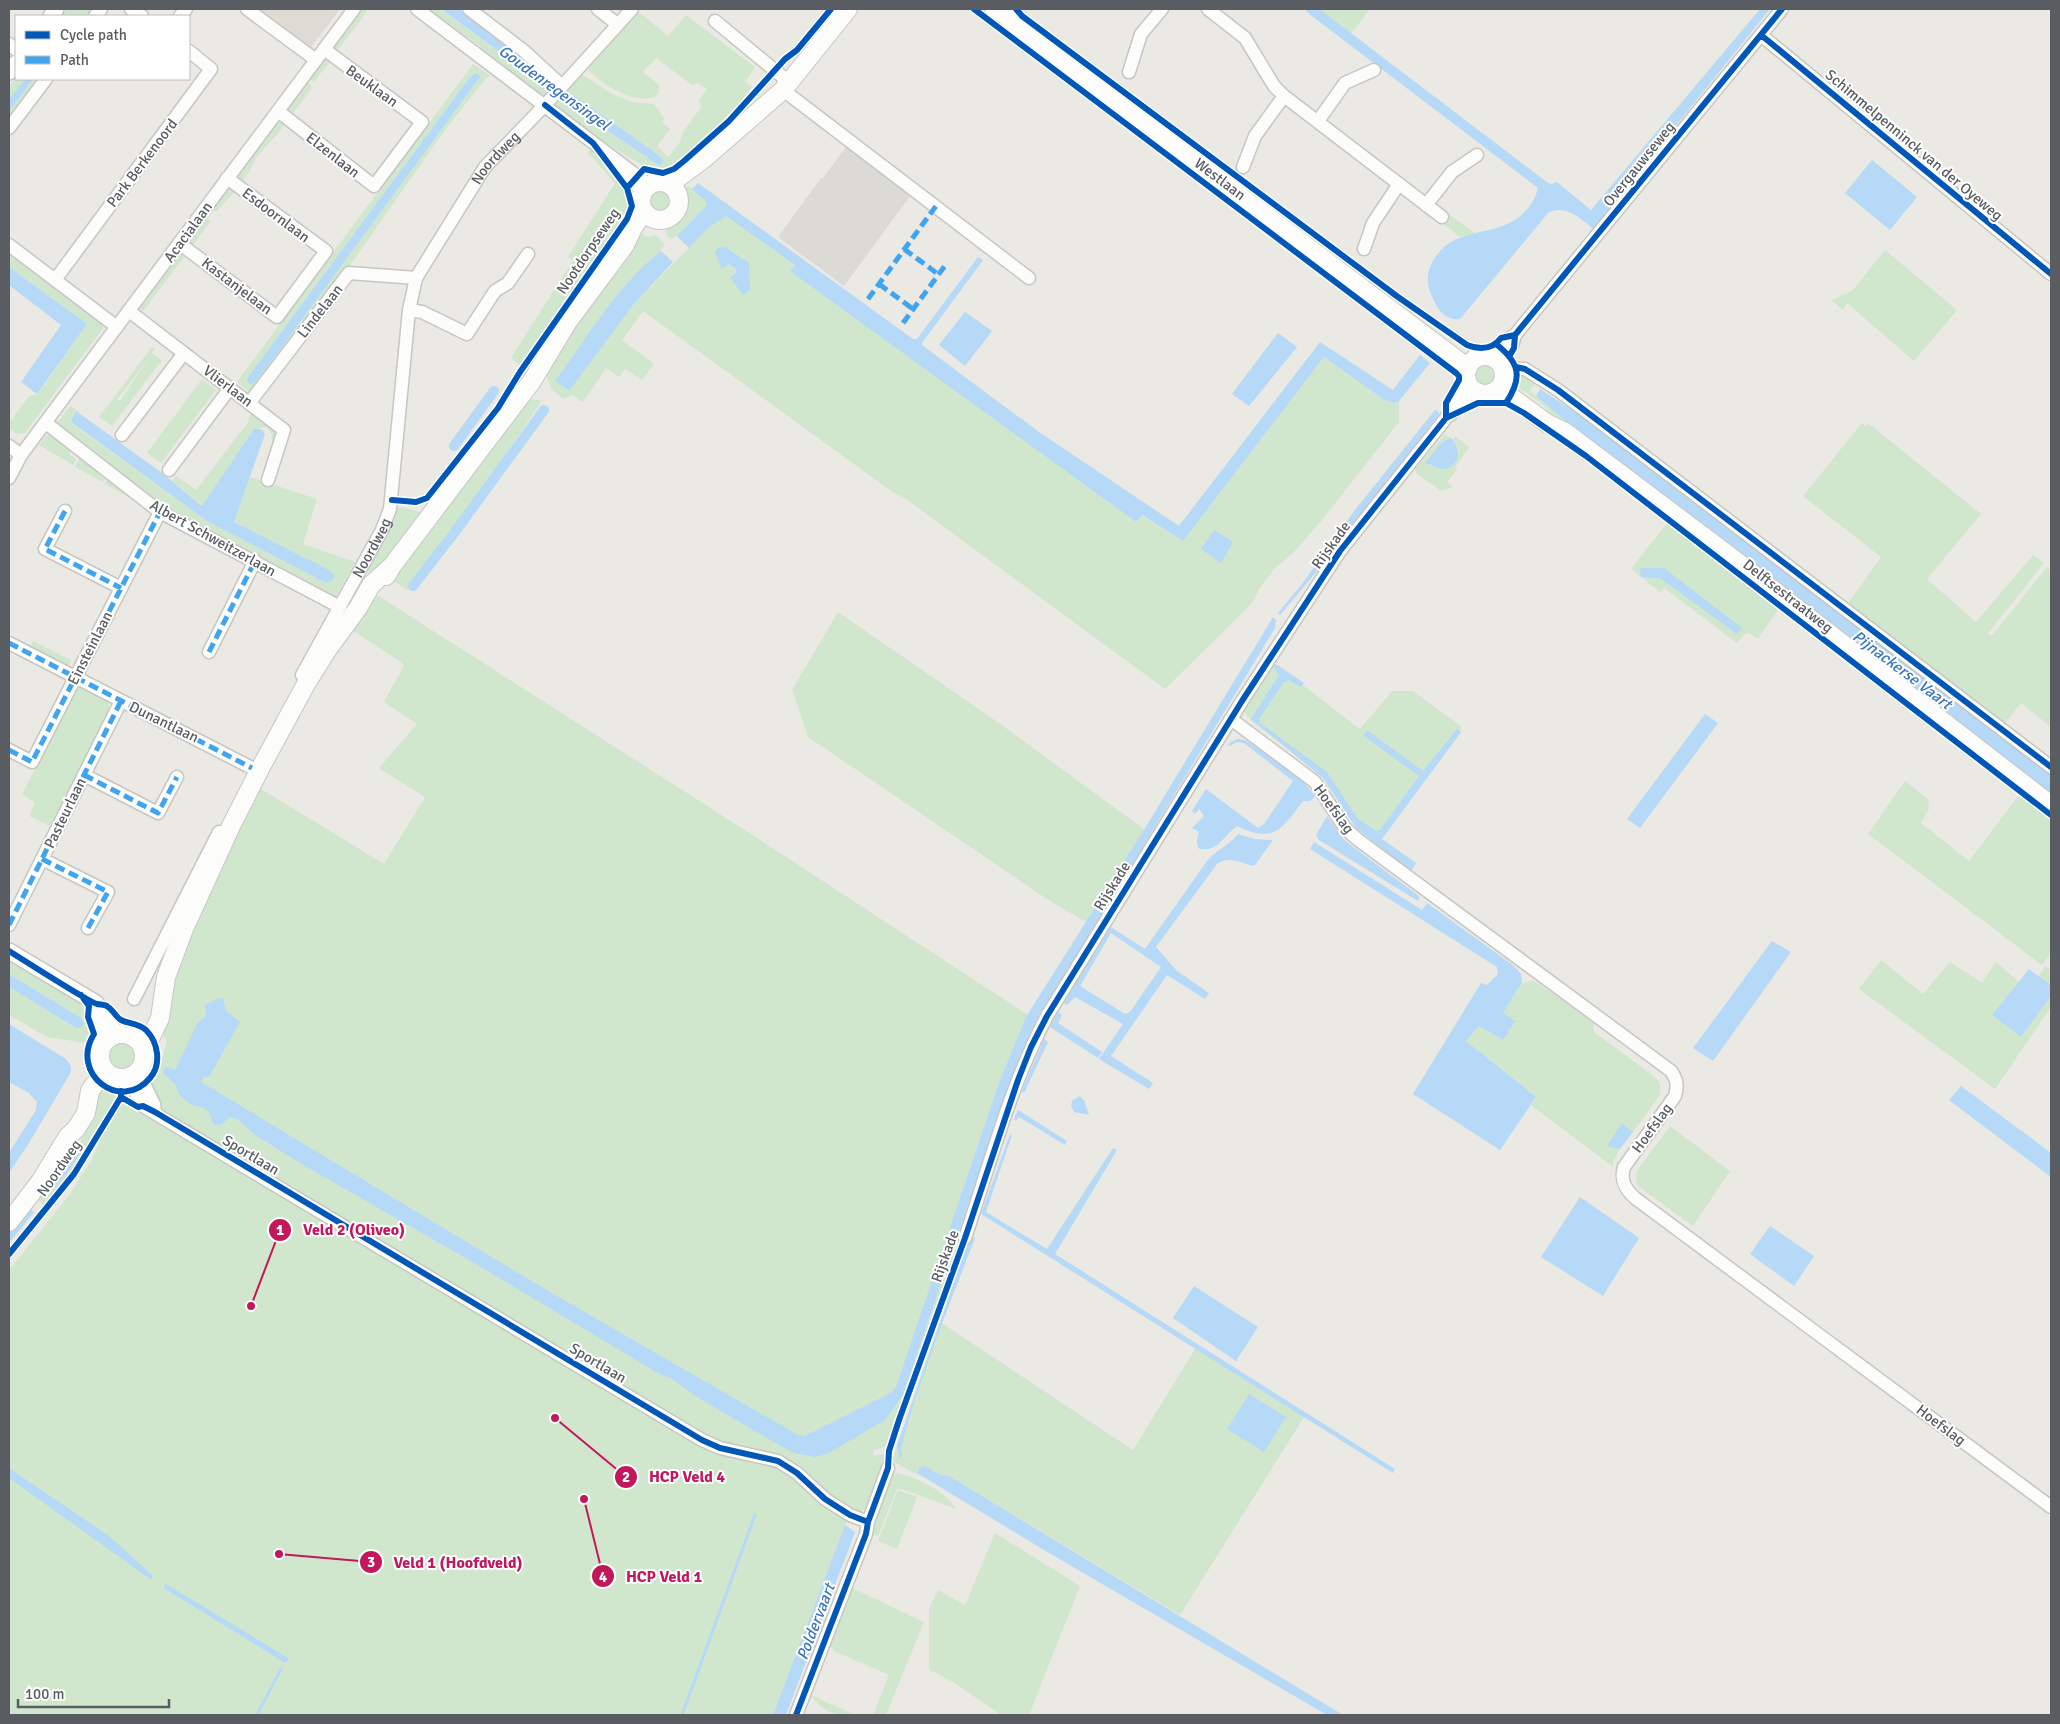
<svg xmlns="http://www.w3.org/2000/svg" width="2060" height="1724" viewBox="0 0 2060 1724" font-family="Signika,sans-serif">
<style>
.industrial{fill:#dbdad4}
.education{fill:#dddbd3}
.green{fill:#d0e7ce;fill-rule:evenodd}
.water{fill:#b5d9f7;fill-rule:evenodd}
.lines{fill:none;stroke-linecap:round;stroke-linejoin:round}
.stream{stroke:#b5d9f7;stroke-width:3}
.canal{stroke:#b5d9f7;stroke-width:10}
.minor-casing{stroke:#c6c6c4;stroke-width:15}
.tertiary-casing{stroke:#c6c6c4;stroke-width:18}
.secondary-casing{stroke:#c6c7c5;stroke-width:20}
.minor{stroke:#fcfcfb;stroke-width:12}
.tertiary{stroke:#fcfcfb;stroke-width:15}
.secondary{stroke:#fcfcfb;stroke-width:18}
.quiet{stroke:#40a5ee;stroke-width:5;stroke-dasharray:10 5;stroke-linecap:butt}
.cycleway-casing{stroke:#fff;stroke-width:9}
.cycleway{stroke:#0057b8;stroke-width:6}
.labels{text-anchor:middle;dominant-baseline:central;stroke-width:4;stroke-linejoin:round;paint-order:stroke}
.street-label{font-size:15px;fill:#595d62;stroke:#fff}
.water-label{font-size:16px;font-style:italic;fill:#3b76bd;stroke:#fff}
.leader{fill:none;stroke:#c2185b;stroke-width:2}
.callout-dot{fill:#c2185b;stroke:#fff;stroke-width:2}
.mark-label{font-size:15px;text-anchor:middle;font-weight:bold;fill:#fff}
.callout-label{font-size:16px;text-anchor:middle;font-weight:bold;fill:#c2185b;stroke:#fff;stroke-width:4;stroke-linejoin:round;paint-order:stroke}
</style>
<rect width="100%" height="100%" fill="#eae9e3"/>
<path class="industrial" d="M849 143 913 192 844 286 778 237 821 178H823Z"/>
<path class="education" d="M260 9H340L311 47Z"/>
<path class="green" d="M67 9H94L88 16H61Z
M361 9H368C358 25 346 39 334 55L333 50 334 45Z
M429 9H440L512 61 543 89 550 90 546 94 541 95 480 50 481 47Z
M1315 9H1370L1350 35Z
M639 12 668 36 686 15 755 67 745 82 752 87 743 98 746 100 679 162 667 170H661L645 167 609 145 559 109 556 104 559 101 597 124 660 166 664 161 660 156 575 96 564 95V93L580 76 583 75 614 95 632 102 654 104 664 118 662 122 670 129 657 146 668 157 680 142 683 132 702 106 698 102 707 89 698 83 692 85 656 58 643 72 659 85 658 94C642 109 599 84 588 69Z
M325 59 331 61C326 69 318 74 314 83L309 77 321 61Z
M473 64 491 76 486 78 442 134 348 268 253 395 237 382ZM470 77H480L270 363 248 377Z
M16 77V79H42L9 124V87Z
M306 81 312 86C309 94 296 109 289 117L287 114 289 105Z
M747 106 750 109 667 179 648 178 643 175 646 172 666 175 676 171Z
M279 121 286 122C278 136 266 145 256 158 253 162 252 168 249 172 246 177 242 180 239 184L236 180 237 175 275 123Z
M591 148C605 162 631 190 628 210L521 366 511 358 573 260 568 257 615 183 588 153Z
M688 186 707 201 705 207 677 236 670 239C669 237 666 234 666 232 666 222 676 220 680 213 685 204 681 194 688 186Z
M227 188H231L235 191 216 212 212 207Z
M649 201a11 11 0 1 1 22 0a11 11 0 1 1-22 0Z
M1447 213 1475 233 1460 237 1441 222Z
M725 215 795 265 791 271 1136 522 1141 515 1183 541 1324 357 1383 399 1393 403 1399 401V422L1322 520 1294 552 1275 568 1262 585 1251 604 1165 689 906 499 891 491 643 311 622 340 654 364 642 380 625 369 619 377 606 368 583 402 572 395 564 399 551 389 545 370 618 260 643 234 647 237 656 235 665 245 556 381 568 391 634 304 708 228ZM725 248 750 291 743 294 731 277 736 273 733 265 729 264 722 269Z
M205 216 211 221 192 246 189 241Z
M616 240 619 242 530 375 524 371Z
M9 250 102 320 103 328 25 433 17 434 9 428V423L29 396 38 394 87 324 9 267Z
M1885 250 1957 310 1914 361 1847 303 1843 310 1831 300 1852 291Z
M181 251 189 253C176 265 166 282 154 296 150 301 148 306 143 311L138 307Z
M152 347 155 349 152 353 162 360 112 426 99 417ZM150 356 120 401 117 400Z
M1474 376a11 11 0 1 1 22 0a11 11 0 1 1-22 0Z
M1521 374 1537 380 1530 391 1576 430 2051 794V798L1570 431 1538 401 1518 387Z
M202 379 216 390 161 463 147 453Z
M525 399 541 400 539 405 467 511 408 590 389 579Z
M70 406 80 412H76L71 423 207 521 326 583 306 558 234 522 250 477 317 499 303 544 355 562 335 598 327 595V592L269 561 267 564 254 557 255 554 177 512 175 515 156 503 157 500 57 423Z
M252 413 278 433 275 448 272 447V435L267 427 254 429 203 506 172 481 176 476 196 490 249 421 248 419Z
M1862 423 1866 426 1868 423 1981 514 1927 579 1976 622 2033 555 2044 563 1988 633 1992 636 2047 567 2051 571V727L2021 703 2005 723 1847 605 1881 557 1803 496Z
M49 433 72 450 69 454 76 459 73 465 39 445Z
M1445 434 1451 438 1442 442 1425 463 1433 467 1458 456 1459 449 1453 439 1455 436 1469 447 1455 468 1457 469 1447 482 1453 487 1441 491 1417 474 1415 469Z
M81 456 107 476 103 482 75 467Z
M109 478 144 505 105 484Z
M399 507 421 512 400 546 374 576 365 568Z
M1667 523 1778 610 1758 639 1747 632 1737 643 1664 588 1661 593 1631 569Z
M377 595 748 832 1028 1015 896 1387 891 1393 885 1419 903 1395 1002 1105 1027 1040 1039 1014 1044 1018 1019 1074 887 1446 874 1450 873 1456 883 1454 886 1457 881 1479 867 1509 858 1513 852 1512 845 1525 773 1715H9V1270L70 1194 91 1161 108 1123 121 1103 157 1077 167 1041 159 1032 169 982 258 787 384 864 425 797 379 768 417 724 384 702 404 666 401 662 350 629Z
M838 612 999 723 1145 830 1089 924 1047 899 808 737 792 690Z
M33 641 71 660 68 665 30 647Z
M1274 663 1360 729 1392 691H1413L1462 727 1456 739 1378 838 1355 823 1324 776 1250 720 1243 710Z
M80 687 108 702 110 710 50 826 29 816 35 802 22 795 74 691Z
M1905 781 1928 799 1929 809 1921 823 1969 861 2019 795 2051 820V953L2042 965 1868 834Z
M9 958 79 1001 83 1008 91 1032 86 1043 47 1037 9 1015V987L76 1028 81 1018 9 974Z
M1881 960 1923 994 1950 962 1982 983 1996 962 2019 982 1992 1015 2021 1037 2051 996V1007L1995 1089 1859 989Z
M2045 966 2051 970V985L2039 976Z
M1530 981H1534L1594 1021V1032L1655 1077 1660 1083V1095L1636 1128 1633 1132 1622 1124 1609 1143 1610 1147 1620 1149 1613 1162V1167L1531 1105 1536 1098 1466 1041 1479 1026 1503 1040V1013L1522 982 1524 983Z
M117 1023 126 1024 139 1029 132 1032 123 1031Z
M99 1034C102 1043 98 1061 91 1067V1049Z
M109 1056a13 13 0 1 1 26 0a13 13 0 1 1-26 0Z
M151 1043C155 1058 152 1068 144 1080L143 1068Z
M112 1079 125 1083 129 1087H113L104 1083Z
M98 1086 116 1096 101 1122 102 1124 68 1178 45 1206 36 1197 59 1163 75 1145 78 1146 94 1116ZM76 1151 79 1152 66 1174 45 1198Z
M1670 1126 1730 1171 1693 1226 1639 1187 1636 1182 1637 1171Z
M940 1322 1133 1450 1197 1346 1306 1414 1180 1615 949 1476 941 1475 924 1466 920 1467 916 1474 892 1461Z
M898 1473C920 1479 944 1490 956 1509L902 1489H897L878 1536 870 1533 890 1476Z
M898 1490 917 1497 897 1549 878 1541Z
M995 1533 1080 1586 1029 1715H1001L956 1684 930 1670 929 1667V1609L938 1590 965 1605Z
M852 1588 924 1622 886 1715H873L889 1675 834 1651 830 1645Z
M809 1694 855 1715C830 1715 826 1713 809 1694Z"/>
<path class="water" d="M441 9H459L518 52 566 96H575L660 156 664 161 660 166 597 124 565 106 550 90 543 89 512 61Z
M1760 9H1770L1627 186H1623L1619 192 1620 196 1593 229C1580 218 1565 204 1548 213L1460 319C1451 320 1443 316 1438 308 1429 293 1423 277 1433 261 1455 221 1503 242 1529 207 1535 199 1538 192 1538 182L1552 184 1557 182 1591 210Z
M476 73 480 77 270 363 255 382 251 384 247 382 248 377 470 77Z
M25 79H33L9 111V100Z
M1872 160 1917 197 1890 230 1845 193Z
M698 183 913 339H917L978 257 983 260 922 343V345L1039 432 1179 526 1320 342 1393 390 1420 355 1430 363 1399 401 1393 403 1383 399 1324 357 1183 541 1142 515 1136 522 790 271 795 265 726 216 708 228 689 248 677 236 705 207 707 202 692 189Z
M725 247 749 263 750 290 743 295 730 277 736 273 735 268 729 264 722 269 715 253 718 248Z
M661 251 673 262 634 304 569 391 555 381C587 338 618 284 661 251Z
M9 267 87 324 37 394 21 382 61 325 9 285Z
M965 312 992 331 965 366 939 345Z
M1278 333 1297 347 1249 406 1232 394Z
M1540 389 1589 421 2051 774V794L1576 430 1536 396Z
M1435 410 1439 412V414L1334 551 1280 615 1278 613 1302 584 1355 510Z
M76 411 162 473 202 506 254 429C259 428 263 429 265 434L234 522 327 569 334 575V579L326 583 207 521 71 422Z
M1451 438C1460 446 1462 462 1448 468 1440 471 1432 465 1425 463L1442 442Z
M1214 530 1233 542 1221 563 1201 549Z
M1640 568H1664L1742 628 1737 634 1660 578 1641 577Z
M1273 617 1276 620 1275 628 1051 999 1039 1014 1027 1040 1002 1105 903 1395 885 1420 827 1454 815 1457 794 1453 779 1445 697 1397 669 1377 661 1375 476 1264 305 1166 255 1135 237 1119 231 1117 220 1125H214L208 1111 204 1108 192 1105 186 1101 178 1093 176 1085 163 1073 165 1067 175 1070 198 1022 206 1016 205 1005 217 999 223 998 226 1011 240 1022 209 1077H204L201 1082 550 1292 798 1435 805 1436 891 1393 896 1387 1000 1080 1026 1017 1142 833Z
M1276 664 1304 683 1301 687 1289 680 1284 682 1259 719 1260 723 1327 772 1358 819 1376 831 1380 830 1419 776 1364 736 1367 730 1423 771 1457 729 1461 732 1382 839 1416 863 1411 871 1356 828 1323 778 1251 719 1279 675 1274 667Z
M1705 714 1718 723 1640 828 1627 819Z
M1237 739 1245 740 1299 777 1315 796 1310 801H1303C1282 829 1274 844 1237 826 1225 834 1216 855 1198 848L1197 840 1199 832 1192 828 1204 816 1199 809 1195 814 1192 811 1206 789 1258 828 1264 824 1293 781 1244 743 1236 742 1230 746 1228 744Z
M1327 816 1344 840 1420 897 1418 901 1319 840 1316 835Z
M1238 834 1255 839 1273 840 1255 865 1252 866C1241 862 1228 856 1217 864L1156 947 1177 971 1209 993 1205 999 1167 975 1111 1056 1153 1083 1149 1089 1099 1059 1123 1024 1075 997 1067 1005 1064 1003 1109 926 1145 949 1207 861C1215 851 1228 846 1238 834ZM1111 933 1161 967 1130 1012 1125 1014 1080 986Z
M1314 842 1422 910 1427 903 1514 966 1521 974 1522 982 1503 1013 1515 1021 1503 1040 1479 1026 1466 1041 1536 1097 1500 1150 1413 1094 1481 983 1487 985 1498 974 1497 967 1310 849Z
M1772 941 1791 952 1713 1061 1693 1048Z
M2029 969 2051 985V996L2021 1037 1992 1015Z
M9 974 81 1018 84 1023 80 1028H76L9 987Z
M1058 1012 1062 1015 1058 1023 1102 1052 1098 1058 1050 1027Z
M9 1024 66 1059 71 1066V1072L29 1143 9 1173V1153L36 1110 37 1102 29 1093 9 1082Z
M1044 1039 1048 1042 1024 1093 1022 1091Z
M1961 1086 2051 1153V1177L1949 1100Z
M1079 1096 1084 1100 1089 1115 1074 1112 1071 1106 1072 1101Z
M1018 1110 1067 1141 1065 1145 1019 1117 1016 1121 1014 1119Z
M1622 1123 1633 1132 1620 1149 1609 1147 1608 1144Z
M1010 1134 1012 1135 986 1212 1047 1249 1113 1148 1117 1150 1055 1254 1395 1469 1393 1473 981 1214Z
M76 1150 80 1153 66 1174 45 1198 42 1195Z
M1580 1197 1639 1238 1603 1296 1541 1257Z
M29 1208 34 1212 9 1243V1233Z
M1770 1226 1814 1256 1794 1286 1750 1254Z
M970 1236 975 1238 943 1321 915 1399 901 1447 902 1456 900 1460 897 1446Z
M1194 1286 1258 1327 1236 1361 1173 1318Z
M1249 1394 1286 1417 1264 1452 1227 1429Z
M924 1466 941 1475 949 1476 1343 1715H1327L1049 1553 917 1473 920 1467Z
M9 1468 109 1536 152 1575 153 1578 150 1579 9 1478Z
M845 1525 855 1532 786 1715H773Z
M166 1584 288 1658V1661L285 1663 164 1588V1585Z"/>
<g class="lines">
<path class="stream" d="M257 1715 281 1669
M682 1715 755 1515"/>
<path class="canal" d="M1311 9 1549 190
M454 446 494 391
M413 586 455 532 544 410"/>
<defs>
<g id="minor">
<path d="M131 9 142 16"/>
<path d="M247 9 316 60"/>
<path d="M417 9 649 185"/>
<path d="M469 9 524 51 562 86"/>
<path d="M598 9 617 24"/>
<path d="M1208 9 1245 38 1274 86 1284 96 1442 217"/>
<path d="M95 16 101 9"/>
<path d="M180 16 186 9"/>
<path d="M715 21 784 78 783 90 1029 278"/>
<path d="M1761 35 2051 274"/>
<path d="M9 44 16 50"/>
<path d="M1129 72 1141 34 1162 9"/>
<path d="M278 111 374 186 422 122 324 49"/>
<path d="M1318 121 1345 83 1374 70"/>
<path d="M9 128 46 79"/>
<path d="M1243 167 1255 136 1284 96"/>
<path d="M623 171 643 192"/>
<path d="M1426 205 1452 172 1477 155"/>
<path d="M179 243 277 317 326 251 227 178"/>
<path d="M9 245 117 327"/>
<path d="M1364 249 1373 223 1399 184"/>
<path d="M55 280 211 69 189 51"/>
<path d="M409 310 422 312 467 334 495 291 508 283 528 254"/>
<path d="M129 311 284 430 268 480"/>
<path d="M1491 358 1506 340 1515 335 1782 9"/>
<path d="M1499 363 1512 346 1515 335"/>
<path d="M1502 368 1525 369 1558 390 2051 767"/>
<path d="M250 402 349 273 416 278"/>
<path d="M1450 415 1477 392"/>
<path d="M46 423 160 512 340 607"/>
<path d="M122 435 184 353"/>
<path d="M9 446 21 455"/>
<path d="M169 470 230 388"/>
<path d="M9 478 21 455 354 9"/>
<path d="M65 511 45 549 121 588"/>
<path d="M9 643 252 768"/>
<path d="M209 652 255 561"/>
<path id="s1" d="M302 675 382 530 390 509 409 310 416 278 485 167 545 105 632 9"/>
<path d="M1231 719 1315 782 1345 828 1357 839 1671 1071C1677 1080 1678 1085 1675 1096L1624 1167C1620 1180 1625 1189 1635 1198L2051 1507"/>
<path d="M9 750 32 762 160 512"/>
<path d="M84 775 158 813 177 777"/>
<path d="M42 859 108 892 88 928"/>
<path d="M9 925 121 701"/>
<path d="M134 999 219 832"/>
<path d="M138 1071 154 1104 155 1112"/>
<path d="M127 1077 143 1106 151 1111 702 1440 720 1448 778 1461 797 1473 825 1499 850 1515 868 1522"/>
<path d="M965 1238C990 1164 1010 1086 1047 1016L1242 701 1340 551 1446 418 1468 383"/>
<path d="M796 1715 866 1534 868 1522 888 1468"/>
</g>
<path id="tertiary" d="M51 16 56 9
M9 72 16 63
M9 951 96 1003 117 1035
M93 1016 106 1041"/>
<path id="secondary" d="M994 9 1004 14 1048 51 1468 368
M641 201a19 19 0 1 1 38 0a19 19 0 1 1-38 0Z
M670 184 705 158 783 90 848 9
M1466 375a19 19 0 1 1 38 0a19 19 0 1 1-38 0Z
M1499 388 1548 424 1565 432 1727 554 2051 805
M386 576 392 566 532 381 567 323 625 245 634 226 645 212
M100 1056a22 22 0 1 1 44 0a22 22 0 1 1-44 0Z
M142 1048 151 1037 160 1018 166 977 184 929 231 826 262 765 306 684 328 649 358 608 371 585 392 566
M9 1222 40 1182 68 1136 76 1129 86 1113 90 1091 94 1085 108 1073"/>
</defs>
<use href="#minor" class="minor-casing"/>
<use href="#tertiary" class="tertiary-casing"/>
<use href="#secondary" class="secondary-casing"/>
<use href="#minor" class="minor"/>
<use href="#tertiary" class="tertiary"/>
<use href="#secondary" class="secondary"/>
<path class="quiet" d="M904 249 938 274
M879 284 913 309
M868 299 936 206
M903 323 947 263
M65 511 45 549 121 588
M9 643 252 768
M209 652 255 561
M9 750 32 762 160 512
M84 775 158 813 177 777
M42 859 108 892 88 928
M9 925 121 701"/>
<defs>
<path id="cycleway" d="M974 9 1456 373 1459 376V380L1446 403V418
M1016 9 1022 16 1398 297 1467 345C1480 350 1492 350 1501 338L1515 335
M1761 35 2051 274
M545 105 593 143 627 188
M1510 355 1514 348 1515 335 1782 9
M1516 367 1525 369 1558 390 2051 767
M1506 403 1524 413 1586 456 2051 815
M392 500 416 502 427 498 498 408 520 372 627 219 632 206 627 188 644 169 663 173 674 169 684 161 729 121 785 59 797 50 831 9
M9 951C33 966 56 981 80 995 85 998 91 1002 97 1004 101 1005 105 1004 108 1007 113 1010 116 1017 121 1020 129 1024 138 1023 146 1030 158 1042 162 1064 150 1078 121 1113 69 1074 94 1034L88 1017 89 1006 81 995
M121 1097 138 1107 143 1106 155 1112 702 1440 720 1448 778 1461 797 1473 825 1499 850 1515 868 1522
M9 1254 74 1174 121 1097V1091
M796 1715 866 1534 868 1522 888 1468 889 1451 899 1420 965 1238 1018 1080 1031 1047 1047 1016 1242 701 1340 551 1446 418 1478 403H1506C1523 377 1520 363 1496 344"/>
</defs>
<use href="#cycleway" class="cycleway-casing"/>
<use href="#cycleway" class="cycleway"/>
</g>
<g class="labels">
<g class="street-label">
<text transform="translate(372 86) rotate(36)">Beuklaan</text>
<text transform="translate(1914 145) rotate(40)">Schimmelpenninck van der Oyeweg</text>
<text transform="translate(333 155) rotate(38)">Elzenlaan</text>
<text stroke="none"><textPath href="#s1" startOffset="565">Noordweg</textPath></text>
<text transform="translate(142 163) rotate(-53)">Park Berkenoord</text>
<text transform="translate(1639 164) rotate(-51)">Overgauwseweg</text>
<text transform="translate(1220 179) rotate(37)">Westlaan</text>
<text transform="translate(276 215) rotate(37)">Esdoornlaan</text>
<text transform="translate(188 232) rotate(-54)">Acacialaan</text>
<text transform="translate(588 251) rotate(-56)">Nootdorpseweg</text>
<text transform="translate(237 286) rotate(37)">Kastanjelaan</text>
<text transform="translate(320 311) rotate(-52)">Lindelaan</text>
<text transform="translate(228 386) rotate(37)">Vlierlaan</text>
<text transform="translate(213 538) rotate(29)">Albert Schweitzerlaan</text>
<text transform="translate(1331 545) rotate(-54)">Rijskade</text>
<text stroke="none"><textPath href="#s1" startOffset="145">Noordweg</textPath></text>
<text transform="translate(1788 596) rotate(38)">Delftsestraatweg</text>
<text transform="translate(90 648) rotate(-63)">Einsteinlaan</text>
<text transform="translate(164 722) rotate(26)">Dunantlaan</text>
<text transform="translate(1334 809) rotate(54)">Hoefslag</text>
<text transform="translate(65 813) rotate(-64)">Pasteurlaan</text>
<text transform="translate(1112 886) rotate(-58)">Rijskade</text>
<text transform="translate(1652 1128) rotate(-54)">Hoefslag</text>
<text transform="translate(251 1155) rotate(31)">Sportlaan</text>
<text transform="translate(59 1168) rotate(-55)">Noordweg</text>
<text transform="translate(945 1256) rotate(-70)">Rijskade</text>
<text transform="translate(598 1363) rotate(31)">Sportlaan</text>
<text transform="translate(1941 1425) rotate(37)">Hoefslag</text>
</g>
<g class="water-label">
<text transform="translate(554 88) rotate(36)">Goudenregensingel</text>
<text transform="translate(1902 670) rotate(37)">Pijnackerse Vaart</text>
<text transform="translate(816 1622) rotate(-69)">Poldervaart</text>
</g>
</g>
<path class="leader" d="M251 1306L280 1230M555 1418L626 1477M279 1554L371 1562M584 1499L603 1576"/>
<g class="callout-dot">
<circle cx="251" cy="1306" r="5"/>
<circle cx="555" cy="1418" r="5"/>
<circle cx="279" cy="1554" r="5"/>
<circle cx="584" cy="1499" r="5"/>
<circle cx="280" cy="1230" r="12"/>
<circle cx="626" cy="1477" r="12"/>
<circle cx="371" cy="1562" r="12"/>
<circle cx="603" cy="1576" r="12"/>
</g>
<g class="mark-label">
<text x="280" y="1235">1</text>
<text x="626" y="1482">2</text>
<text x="371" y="1567">3</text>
<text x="603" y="1582">4</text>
</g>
<g class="callout-label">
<text x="354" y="1235">Veld 2 (Oliveo)</text>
<text x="687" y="1482">HCP Veld 4</text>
<text x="458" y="1568">Veld 1 (Hoofdveld)</text>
<text x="664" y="1582">HCP Veld 1</text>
</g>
<rect width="2060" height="1724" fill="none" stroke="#595d62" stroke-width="20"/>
<rect x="15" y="15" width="175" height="65" fill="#ffffff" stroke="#bdbec0"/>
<rect x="25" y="31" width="25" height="8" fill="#0057b8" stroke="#bdbec0"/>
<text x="60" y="40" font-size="15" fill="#595d62">Cycle path</text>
<rect x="25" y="56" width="25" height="8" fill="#40a5ee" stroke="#bdbec0"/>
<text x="60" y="65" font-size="15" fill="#595d62">Path</text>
<path d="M18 1699v8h151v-8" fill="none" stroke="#595d62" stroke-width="2.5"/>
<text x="25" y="1699" font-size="15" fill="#595d62" stroke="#ffffff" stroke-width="4" paint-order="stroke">100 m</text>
</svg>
